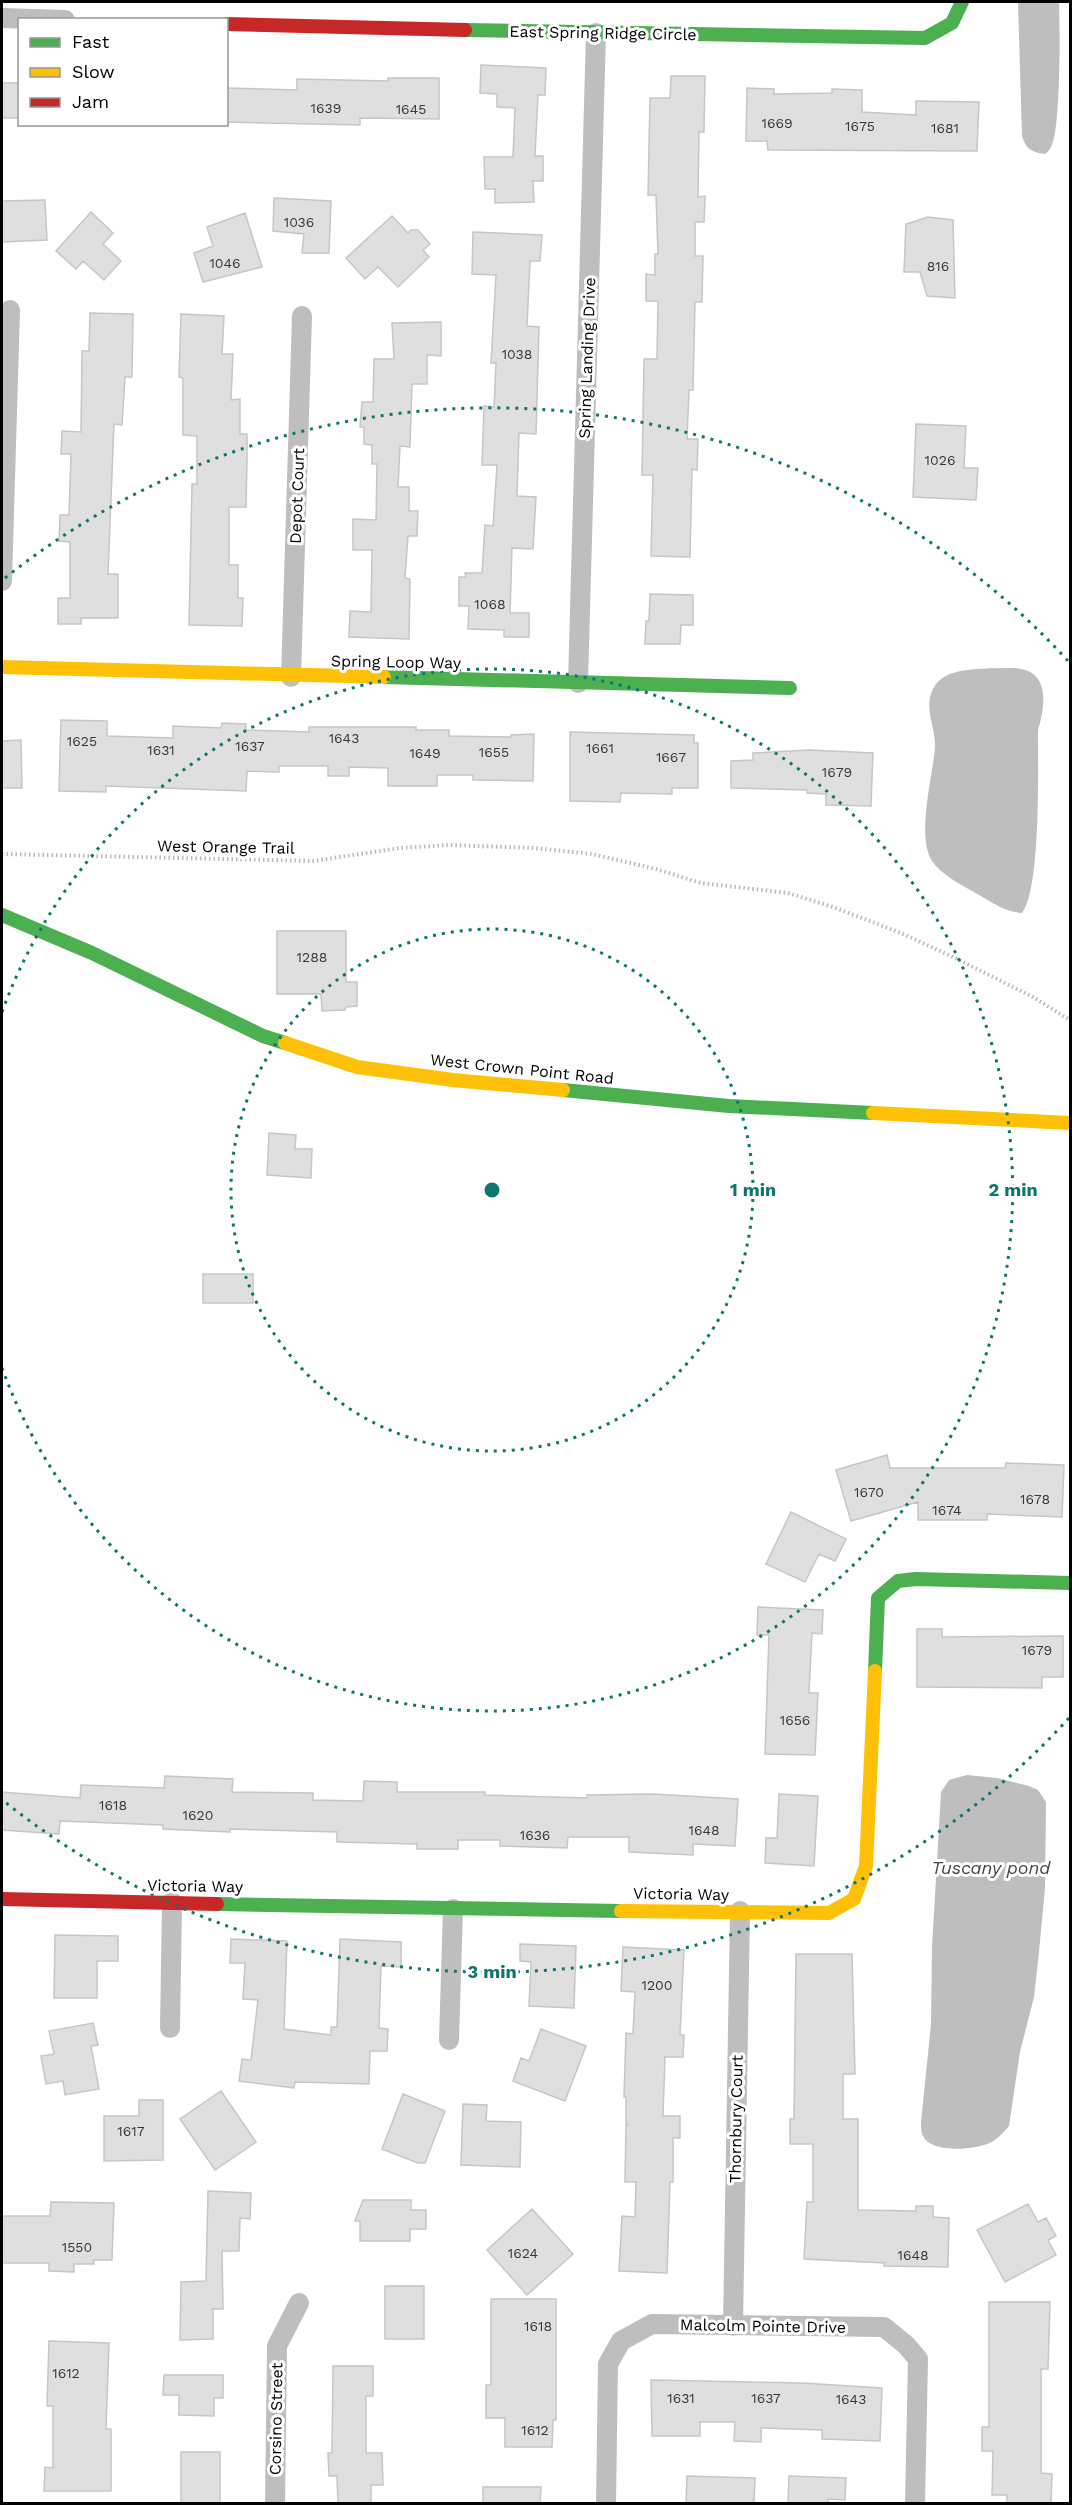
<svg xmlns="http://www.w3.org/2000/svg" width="1072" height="2505" viewBox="0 0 1072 2505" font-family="'Work Sans',sans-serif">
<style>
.water{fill:#bebebe}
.building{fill:#dfdfdf;stroke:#c6c6c6;stroke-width:1.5}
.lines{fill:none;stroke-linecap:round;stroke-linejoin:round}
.path{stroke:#b9b9b9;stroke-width:4;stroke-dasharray:1.5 3;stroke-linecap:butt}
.street{stroke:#bebebe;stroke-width:20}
.fast{stroke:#4caf50;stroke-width:14}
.slow{stroke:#ffc107;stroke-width:14}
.jam{stroke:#c62828;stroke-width:14}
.ring{fill:none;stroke:#0f766e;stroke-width:3;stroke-dasharray:3 6}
.labels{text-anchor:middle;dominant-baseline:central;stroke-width:6;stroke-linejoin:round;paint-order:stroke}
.number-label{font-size:14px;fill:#383838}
.street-label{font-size:16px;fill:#000;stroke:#fff}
.water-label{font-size:18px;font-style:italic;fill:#434343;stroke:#fff}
.centre{fill:#0f766e;stroke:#fff;stroke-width:3}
.ring-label{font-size:18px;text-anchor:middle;font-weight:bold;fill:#0f766e;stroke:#fff;stroke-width:6;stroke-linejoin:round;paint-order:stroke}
</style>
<rect width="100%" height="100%" fill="#fff"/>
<path class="water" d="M1018 2H1059C1060 26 1061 130 1051 147 1050 150 1047 152 1045 154 1031 152 1026 149 1022 136Z
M992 668C1002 669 1012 667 1021 669 1051 674 1044 710 1038 730 1038 766 1041 890 1022 913 1003 912 989 900 972 891 958 883 941 874 932 861 916 836 933 775 935 747 936 726 921 705 936 684 949 668 974 670 992 668Z
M967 1775 997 1778 1029 1786 1038 1790 1046 1802 1045 1888 1039 1952 1034 1997 1020 2052 1009 2126C1003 2133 996 2141 987 2144 972 2150 931 2153 923 2136 921 2133 921 2126 921 2122L931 2024 932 1947 941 1792 949 1780Z"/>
<path class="building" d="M481 65 546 68 545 95H538L535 156H543V181H533L534 202 495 203V189H485L484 157H513L515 108 497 107V94L480 93Z
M671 76H705L704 132H699L698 197 705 196 704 222H695V256H703L702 302H695L693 390H689L687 439H698L697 470 692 469 690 557 651 556 653 475H642L644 359H657L658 301H646V274L655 275V254H658L656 195H648L650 98H670Z
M388 78H439V119L360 118V125L226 122V88L297 90V79L388 81Z
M2 83H20V118H2Z
M747 88 774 89V94L832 93V89L862 90V112L916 115V101L979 102 977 151 768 150 767 141H746Z
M274 198 331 201 329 253H302L304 234 273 231Z
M45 200 47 240 2 242V201Z
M91 212 113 233 103 244 121 261 104 280 83 261 76 269 56 251Z
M245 213 262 267 203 282 194 253 213 246 207 227Z
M392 216 408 233 411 230H418L430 244 423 250 429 257 398 287 378 267 365 279 346 258Z
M928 217 953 220 955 298 927 296 920 272H904L906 224Z
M473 232 542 235 540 261H530L527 326 539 327 536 434 519 433 517 496 536 497 533 549 512 548 510 613H529V637H504V630L468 629 469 606H459V577H466L465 573H482L485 525 493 526 497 465H482L484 406 494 407 496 363H491L496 275 472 274Z
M90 313 133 314 132 377H125L122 425 114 424 108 574H118V618H81V624H58V598H70V542L59 541 60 515H69L71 454H61L62 431 81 432 82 351H89Z
M181 314 224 316 222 354H233L231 400 240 399V434H247V459L246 507H229V565H238V598H243L242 626 189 625 192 484H197V436L183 435V378L179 377Z
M441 322V356L427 355V384H412L410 447 400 446 398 487H409V511H418L417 536H408L405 578 410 579 409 639 349 637 350 611 371 612 372 550H353V519L376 520 377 464H372V445L364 444V427H360L362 402H373L374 359H394L392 323Z
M916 424 966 426 964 468H978L976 500 913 497Z
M650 594 693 595V625H681L680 644H645L646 621H649Z
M61 720 107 721V736L173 738V726L221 728 222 723 246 724V730L309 732V727H416V730H449V736L511 737V735L534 734 533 781 473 780V775H437V786H388V768L349 767V776H328V766H279V772L247 771 246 791 106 786V792L59 791Z
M570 732 694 735V743H698V788H672V794L621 793 620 802 570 801Z
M21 740 22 788H2V741Z
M809 750 873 753 871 806 826 805V794L807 793V790L731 788V761L753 760V753Z
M277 931H346V982H357V1006L346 1007 345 1010 322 1011 321 994H277Z
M269 1133 296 1135 295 1149H312L311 1178 267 1175Z
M203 1274H253V1303H203Z
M887 1455 890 1468H1005L1006 1463 1064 1465 1062 1517 987 1514V1520H918V1502L851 1521 836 1470Z
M791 1512 846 1539 835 1561 819 1554 805 1582 766 1564Z
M758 1607 823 1610 822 1634 812 1633 809 1693H818L815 1755 765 1754 769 1635H757Z
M917 1629H942V1637L1063 1636V1677H1042V1688L917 1687Z
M165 1776 233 1779 232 1792 313 1793V1800L363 1801 364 1781 397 1782V1792H485V1795L587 1798V1795L653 1794 738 1799 735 1846 693 1844V1855L629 1852V1837H568L567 1848 500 1846V1840H458V1849H417V1844L337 1842V1832L230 1829V1832L163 1829V1825L60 1821 59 1834 2 1830V1792L80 1798 81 1785 164 1788Z
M779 1794 818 1796 814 1866 765 1863 766 1838H777Z
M55 1935 118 1936V1961H97V1998H54Z
M231 1939 287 1941 284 2029 331 2035V2027H337L340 1939 401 1942V1967L381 1966 379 2028 388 2029 387 2051H370L369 2084 295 2082 294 2088 239 2081 242 2059 251 2060 258 2000 243 1999 245 1963H230Z
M520 1944 576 1946 574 2008 529 2006 531 1962 520 1961Z
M623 1947 684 1950 680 2035H684L683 2057H665L663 2116H680V2138H673V2182H670L667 2273 619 2271 622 2216 635 2217 636 2182H625L626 2124 629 2125 626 2123V2097H624L626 2033 633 2034 635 1992 621 1991Z
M796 1954H852L855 2074H843V2119H858V2210L916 2211V2206H933V2217L949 2218 948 2267 884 2266 885 2263 804 2259 807 2202H813V2144H790V2119H794Z
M93 2023 98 2045 91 2046 99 2089 65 2095 63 2081 46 2084 41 2056 54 2054 49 2031Z
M541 2029 586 2046 565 2101 513 2081 521 2058 529 2061Z
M221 2091 256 2142 215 2170 180 2119Z
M403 2094 445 2111 425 2163H418L382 2149Z
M139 2100H163V2160L104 2161V2116H139Z
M463 2104 487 2105 486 2121 521 2122 520 2167 461 2165Z
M208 2191 251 2193 250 2219 240 2218 239 2251H222L223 2309H213V2339L180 2340 181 2282 206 2281Z
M363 2200H411V2210H426V2229H410V2241H360V2221H355Z
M51 2202 114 2203 112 2260H94V2264H74V2272L49 2271V2263H2V2216H50Z
M1028 2204 1038 2222 1046 2218 1056 2236 1048 2240 1056 2255 1005 2282 977 2230Z
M532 2209 573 2254 527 2295 487 2250Z
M385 2286H424V2339H385Z
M491 2299H556V2420H553L552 2447H505V2418H486V2385H491Z
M989 2302H1050L1048 2369H1041V2473L1052 2474 1051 2504H1007V2495H992L993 2451H982V2427H989Z
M49 2341 109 2343 106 2429H111V2491H44L45 2467 53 2468V2406H47Z
M333 2366H373V2396H366V2453H382L383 2485H371V2504H338L337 2476H329L328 2453H332Z
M164 2375H223V2398H214V2416L179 2415V2395H163Z
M651 2380 802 2383 882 2388 880 2441 822 2439V2430L761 2428V2442L734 2441 735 2422H700V2436H652Z
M181 2452H220V2504H181Z
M687 2476 755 2478 754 2504H686Z
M789 2476 846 2478 845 2500 828 2499V2504H788Z
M483 2487H541L540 2504H483Z"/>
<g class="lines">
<path class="path" d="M2 854 313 861 400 848 449 845 534 848 592 854 656 869 701 883 788 893 833 907 901 933 951 956 1033 997 1070 1020"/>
<path class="street" d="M2 18 65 20
M2 581 10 310
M291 677 302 316
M578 683 596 33
M170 2028 172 1902
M449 2040 453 1909
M733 2326 740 1911
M275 2504 277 2346 299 2303
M606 2504 608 2364 621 2341 652 2324 884 2327 906 2345 918 2359 915 2504"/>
<path class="fast" d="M465 30 925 38 952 23 962 2
M384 677 790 688
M2 915 92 953 263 1036 285 1043
M563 1090 729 1106 873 1113
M875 1671 878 1598 898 1581 916 1579 1070 1583
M217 1904 621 1911"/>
<path class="slow" d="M2 667 384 677
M285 1043 357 1067 453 1080 563 1090
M873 1113 1070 1123
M621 1911 829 1913 854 1899 866 1866 875 1671"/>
<path class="jam" d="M226 24 465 30
M2 1899 217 1904"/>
</g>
<g class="ring">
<circle cx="492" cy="1190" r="261"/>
<path d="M2 1012A521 521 0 1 1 2 1368"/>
<path d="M1069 1718A782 782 0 0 1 5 1802M5 578A782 782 0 0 1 1069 662"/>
</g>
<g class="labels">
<g class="number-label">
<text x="326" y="108">1639</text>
<text x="411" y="109">1645</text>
<text x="777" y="123">1669</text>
<text x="860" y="126">1675</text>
<text x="945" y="128">1681</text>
<text x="299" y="222">1036</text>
<text x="225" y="263">1046</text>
<text x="938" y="266">816</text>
<text x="517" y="354">1038</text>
<text x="940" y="460">1026</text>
<text x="490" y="604">1068</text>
<text x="344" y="738">1643</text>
<text x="82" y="741">1625</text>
<text x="250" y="746">1637</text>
<text x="600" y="748">1661</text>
<text x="161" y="750">1631</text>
<text x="494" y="752">1655</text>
<text x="425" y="753">1649</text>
<text x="671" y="757">1667</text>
<text x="837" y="772">1679</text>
<text x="312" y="957">1288</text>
<text x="869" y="1492">1670</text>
<text x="1035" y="1499">1678</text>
<text x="947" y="1510">1674</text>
<text x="1037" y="1650">1679</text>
<text x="795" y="1720">1656</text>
<text x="113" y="1805">1618</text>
<text x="198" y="1815">1620</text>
<text x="704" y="1830">1648</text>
<text x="535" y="1835">1636</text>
<text x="657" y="1985">1200</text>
<text x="131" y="2131">1617</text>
<text x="77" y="2247">1550</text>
<text x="523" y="2253">1624</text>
<text x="913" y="2255">1648</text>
<text x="538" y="2326">1618</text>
<text x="66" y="2373">1612</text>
<text x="681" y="2398">1631</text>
<text x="766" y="2398">1637</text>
<text x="851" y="2399">1643</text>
<text x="535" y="2430">1612</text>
</g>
<g class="street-label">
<text transform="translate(603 33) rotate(1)">East Spring Ridge Circle</text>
<text transform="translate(587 358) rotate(-88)">Spring Landing Drive</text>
<text transform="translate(297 496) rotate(-88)">Depot Court</text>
<text transform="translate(396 662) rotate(1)">Spring Loop Way</text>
<text transform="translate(226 847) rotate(1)">West Orange Trail</text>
<text transform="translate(522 1069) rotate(6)">West Crown Point Road</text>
<text transform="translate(195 1886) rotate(1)">Victoria Way</text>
<text transform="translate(681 1894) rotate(1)">Victoria Way</text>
<text transform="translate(736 2119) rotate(-89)">Thornbury Court</text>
<text transform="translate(763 2326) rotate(1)">Malcolm Pointe Drive</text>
<text transform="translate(276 2419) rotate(-89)">Corsino Street</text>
</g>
<g class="water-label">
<text x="991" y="1867">Tuscany pond</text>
</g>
</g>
<circle cx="492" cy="1190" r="9" class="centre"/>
<g class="ring-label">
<text x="753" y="1196">1 min</text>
<text x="1013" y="1196">2 min</text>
<text x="492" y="1978">3 min</text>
</g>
<rect width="1072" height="2505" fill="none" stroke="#000000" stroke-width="6"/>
<rect x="18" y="18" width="210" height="108" fill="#ffffff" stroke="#999999" stroke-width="1.5"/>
<rect x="30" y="38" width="30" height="9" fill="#4caf50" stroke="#999999" stroke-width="1.5"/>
<text x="72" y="48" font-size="18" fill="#000000">Fast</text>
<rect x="30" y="68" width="30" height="9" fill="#ffc107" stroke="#999999" stroke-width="1.5"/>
<text x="72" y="78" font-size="18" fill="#000000">Slow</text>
<rect x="30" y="98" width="30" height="9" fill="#c62828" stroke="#999999" stroke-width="1.5"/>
<text x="72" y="108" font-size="18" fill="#000000">Jam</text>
</svg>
